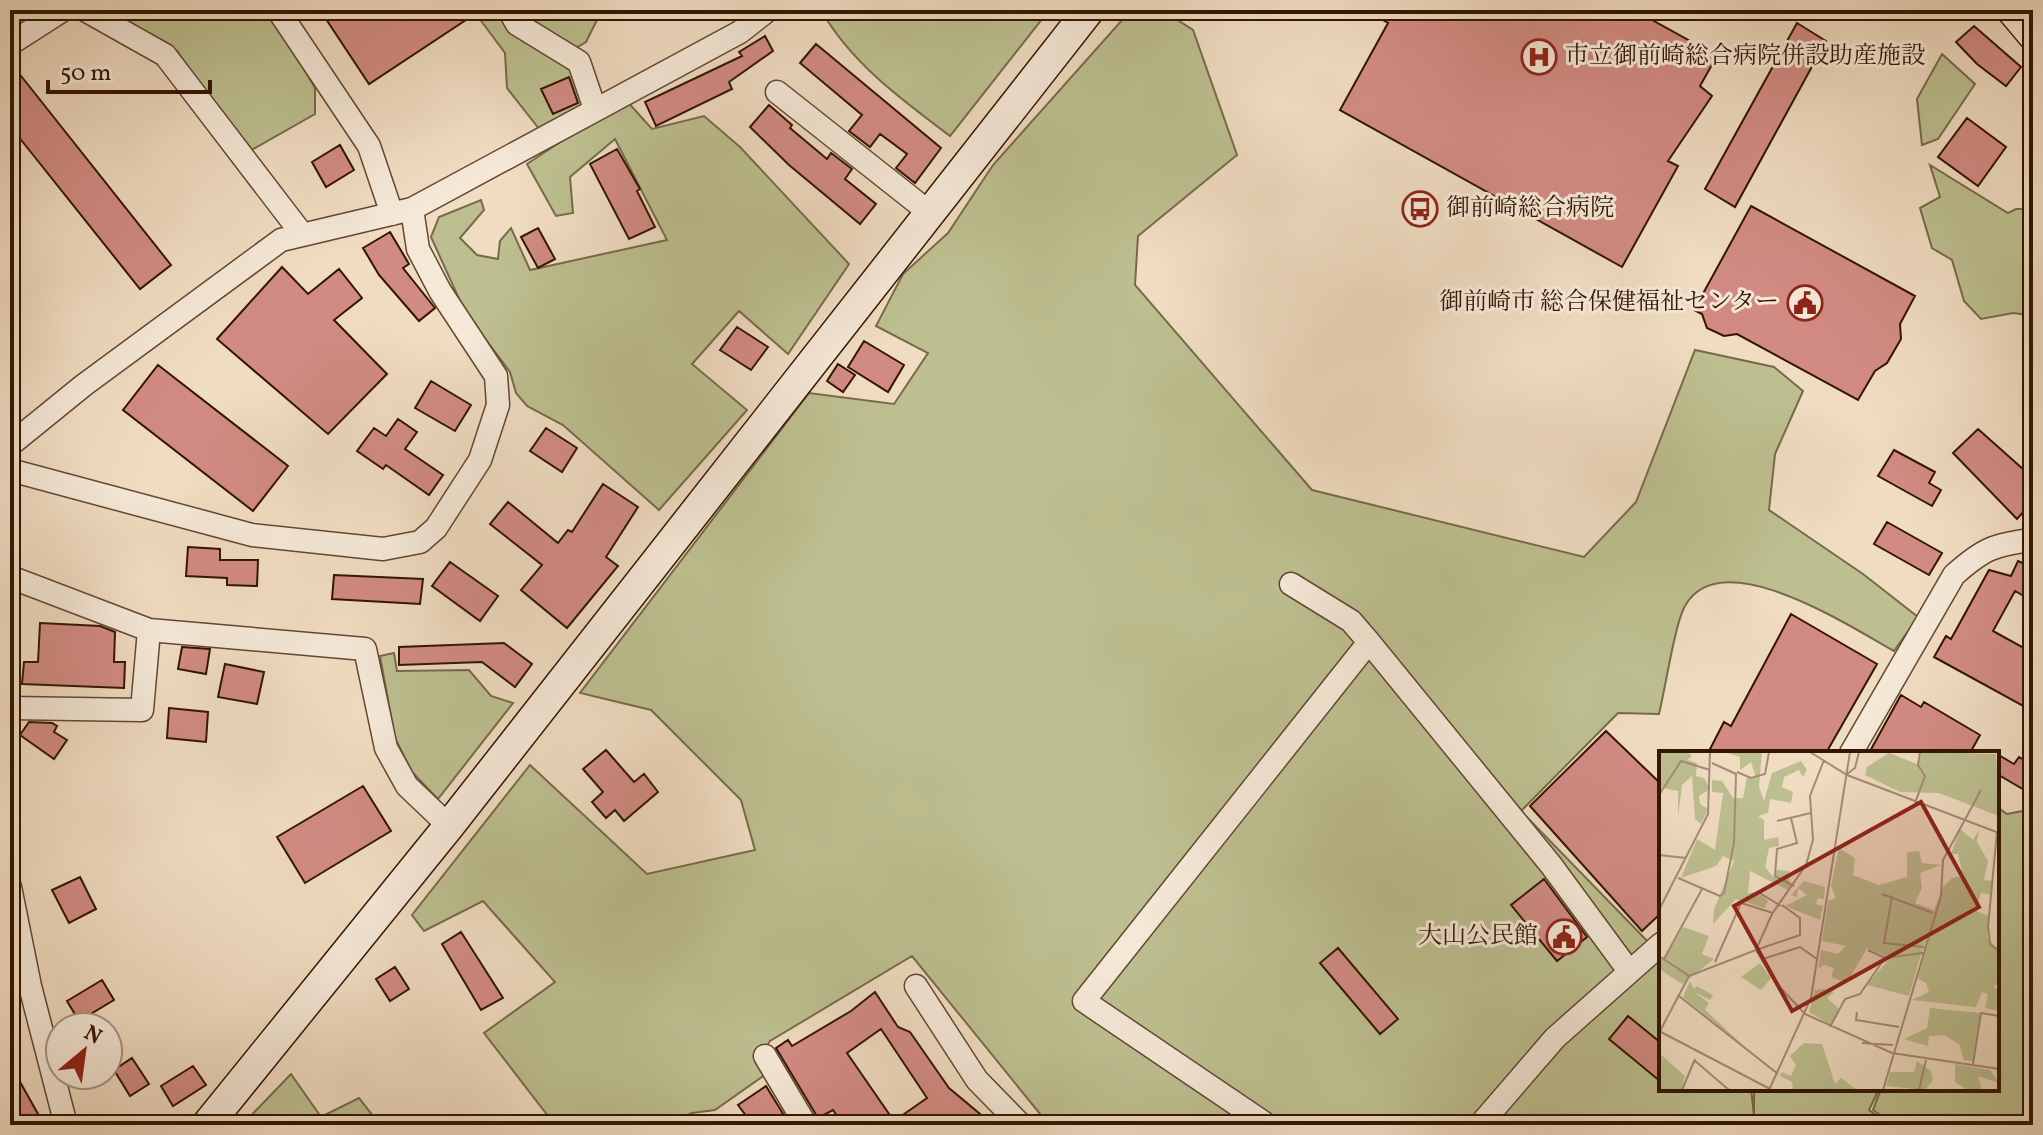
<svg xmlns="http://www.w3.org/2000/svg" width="2043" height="1135" viewBox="0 0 2043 1135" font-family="Vollkorn,'Noto Serif JP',serif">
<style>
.green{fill:#bdbf90;stroke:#786a49;stroke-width:2}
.building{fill:#d28b83;stroke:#331502;stroke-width:2;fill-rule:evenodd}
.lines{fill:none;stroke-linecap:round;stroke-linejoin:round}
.street-casing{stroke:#624732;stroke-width:25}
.secondary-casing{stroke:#331502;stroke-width:33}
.street{stroke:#f5e8d7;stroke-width:22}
.secondary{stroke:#f5e8d7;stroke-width:30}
.labels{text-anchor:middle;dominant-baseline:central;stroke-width:6;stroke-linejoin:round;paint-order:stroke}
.poi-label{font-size:24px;fill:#331502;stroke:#f5e8d7;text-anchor:start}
.inset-road{fill:none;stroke:#a48c75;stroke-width:2}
.view{fill:#8f2418;fill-opacity:0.15;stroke:#8f2418;stroke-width:4}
.inset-edge{fill:none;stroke:#331502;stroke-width:4}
</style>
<rect width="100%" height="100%" fill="#f0dcc1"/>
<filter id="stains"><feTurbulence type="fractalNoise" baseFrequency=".0025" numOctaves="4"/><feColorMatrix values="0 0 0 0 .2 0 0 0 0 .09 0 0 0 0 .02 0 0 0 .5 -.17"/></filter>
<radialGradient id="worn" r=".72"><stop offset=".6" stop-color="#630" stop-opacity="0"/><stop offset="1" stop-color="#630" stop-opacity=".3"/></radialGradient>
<path class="green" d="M107 10H271L315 88V114L248 152 177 51Z
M473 10H507L576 68 588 102 540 130 507 88 505 53Z
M519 10H602L586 42 574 49Z
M821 10H1043L1046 14 950 136C902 100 851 63 821 10Z
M1131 10H1162L1193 30 1237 155 1138 236 1135 285 1312 490 1584 557 1636 502 1695 350 1774 367 1803 391 1775 454 1769 510 1863 574 1918 617 1894 651C1852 628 1721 541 1685 606 1675 623 1665 690 1659 714L1618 713 1521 811 1655 949 1470 1125H1049L912 956 770 1041 760 1056 766 1074 715 1110 692 1113 665 1125H555L484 1033 555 982 483 901 424 931 412 915 530 765 647 874 755 850 741 800 651 710 580 693 809 393 894 404 928 353 876 326 903 274 948 233 993 165Z
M1942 54 1975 84 1938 139 1922 145 1917 99Z
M625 99 652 129 704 116 740 147 849 264 788 354 739 311 692 364 747 410 659 510 563 425 527 406 516 393 510 372 465 312 431 237 439 217 481 200 484 210 460 238 477 255 498 259 500 241 511 228 530 270 667 240 615 139 570 177 573 213 556 216 527 164Z
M1930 165 2008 213 2016 209H2026L2033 223V311L2028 315 2013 313 1981 319 1964 301 1952 260 1932 248 1920 208 1940 197Z
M394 653 397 671 469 670 491 696 513 703 438 799 412 772 395 738 380 656Z
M1997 807 2007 814 2033 809V1125H1894L1873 1110 1881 1089H1997Z
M1655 959 1661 966V1089H1751L1754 1116V1089H1879L1869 1110 1889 1125H1483L1577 1024Z
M291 1074 321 1117 359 1098 380 1125H242Z"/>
<path class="building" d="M320 10H481L369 84Z
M1366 10H1634L1717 56 1700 86 1712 96 1668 161 1678 166 1622 267 1340 110 1388 23Z
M1797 23 1826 41 1735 207 1705 189Z
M1974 26 2021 67 2006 86 1977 64 1956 42Z
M765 36 773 51 729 82 732 89 656 126 645 102 742 56 739 52Z
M816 44 941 148 915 183 896 168 907 154 880 134 870 147 849 131 862 115 800 63Z
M10 62 171 265 140 289 10 126Z
M569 77 578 103 553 114 541 89Z
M769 105 792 125 790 128 827 159 831 153 852 169 845 179 876 204 860 224 789 165 750 127Z
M1967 118 2006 147 1978 186 1938 157Z
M340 145 354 170 326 187 312 162Z
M617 149 640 189 637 191 655 227 629 239 590 164Z
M1751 206 1915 296 1900 324 1901 339 1887 363 1875 371 1858 400 1737 334 1724 336 1707 328 1702 314 1694 310Z
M538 228 555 259 538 268 521 237Z
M390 232 409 264 403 268 435 308 419 321 379 275 363 248Z
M282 267 308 294 339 269 362 298 334 320 387 374 328 434 217 339Z
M737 327 768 347 751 370 720 350Z
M864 341 904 365 888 392 848 367Z
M838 364 855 375 843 392 827 381Z
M158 365 288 466 253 511 123 410Z
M431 381 471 405 455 431 415 408Z
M398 419 417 432 405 449 443 475 429 495 386 465 383 469 357 451 374 428 386 436Z
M546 428 577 448 562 472 530 451Z
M1978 429 2033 478V501L2017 519 1953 453Z
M1894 450 1935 472 1929 483 1941 490 1932 506 1878 476Z
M603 484 638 507 606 557 618 566 567 628 521 590 542 565 490 524 508 502 558 543 568 530 572 532Z
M1887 522 1942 553 1929 575 1874 544Z
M188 547 220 549V560H258L257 586 227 585V578L186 576Z
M2018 561 2033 568V601L2015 591 1993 631 2033 653V695L2025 707 1934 657 1946 636 1951 639 1989 570 2011 576Z
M450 562 498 596 480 621 432 586Z
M334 575 423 579 420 604 332 599Z
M1791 614 1877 664 1826 753H1708L1724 722 1731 726Z
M40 623 100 626 115 632 114 662H125L124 688 22 684 24 662H38Z
M504 643 532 664 515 687 482 662 399 665V647Z
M182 647 210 649 206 674 178 669Z
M225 664 264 672 257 704 218 697Z
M1901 695 1921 707 1924 702 1980 735 1970 753H1869Z
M169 708 208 712 206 742 167 738Z
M29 722 52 723 57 726 54 732 67 740 54 759 20 735Z
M1606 731 1661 784V913L1642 931 1530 806Z
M606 750 634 782 644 774 658 792 624 821 615 810 606 818 592 802 603 792 583 769Z
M1997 754 2014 764 2019 757 2033 765V795L1997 774Z
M363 786 391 831 305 883 277 837Z
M80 877 96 909 69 923 52 890Z
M1544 879 1587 937 1557 961 1511 905Z
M461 932 503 998 481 1010 442 944Z
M1338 948 1398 1019 1380 1034 1320 963Z
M395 967 409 989 390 1001 376 979Z
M102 980 114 1000 79 1021 67 1001Z
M875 992 898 1027 910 1032 949 1088 980 1114 971 1125H843L833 1110 818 1118 776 1048 788 1040 792 1046 851 1011ZM881 1029 927 1098 894 1121 847 1053Z
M1628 1016 1661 1043V1082L1609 1039Z
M132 1058 149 1084 130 1096 114 1070Z
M10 1064 38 1114 19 1125H10Z
M193 1066 206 1085 173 1106 161 1086Z
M766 1086 790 1125H753L738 1105Z"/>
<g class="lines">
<defs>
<path id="street" d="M85 10 165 55 302 234
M278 10 369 146 392 214
M509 10 517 24 579 62 595 109
M10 44 63 10
M777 92 930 213
M10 445 84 385 281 240 412 209 740 32 768 10
M10 470 252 535 383 549 420 542 436 528 480 460 498 405 496 376 440 291 418 249 412 209
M10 577 149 630 365 649 386 748 407 786 449 826
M1291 584 1351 621 1369 642 1551 865 1629 971
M10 708 142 710 149 630
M1851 753 1954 575C1983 549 1995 544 2033 540
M10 887 30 986 66 1125
M916 986 977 1080 1021 1125
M765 1056 806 1125
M1267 1125 1084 1001 1369 642
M1480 1125 1555 1038 1661 944"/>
<path id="secondary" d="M2012 10 2033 35
M207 1125 449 826 1089 10"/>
</defs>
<use href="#street" class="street-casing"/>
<use href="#secondary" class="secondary-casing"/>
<use href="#street" class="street"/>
<use href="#secondary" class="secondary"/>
</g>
<defs>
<symbol id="hospital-ring" viewBox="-11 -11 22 22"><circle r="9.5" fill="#f5e8d7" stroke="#8f2418" stroke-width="1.5"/><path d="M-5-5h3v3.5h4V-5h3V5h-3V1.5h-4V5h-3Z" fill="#8f2418"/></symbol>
<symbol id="bus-ring" viewBox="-11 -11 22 22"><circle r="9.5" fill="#f5e8d7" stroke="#8f2418" stroke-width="1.5"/><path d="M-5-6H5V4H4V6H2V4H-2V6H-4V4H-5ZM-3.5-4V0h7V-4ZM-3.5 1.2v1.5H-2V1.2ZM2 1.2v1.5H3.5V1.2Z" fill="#8f2418"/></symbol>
<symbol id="civic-ring" viewBox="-11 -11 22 22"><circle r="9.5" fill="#f5e8d7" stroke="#8f2418" stroke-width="1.5"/><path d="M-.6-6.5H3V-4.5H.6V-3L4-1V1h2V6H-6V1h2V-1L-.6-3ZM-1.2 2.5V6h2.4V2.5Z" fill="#8f2418"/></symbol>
</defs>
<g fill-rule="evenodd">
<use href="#hospital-ring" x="1519" y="37" width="40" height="40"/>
<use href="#bus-ring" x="1400" y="189" width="40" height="40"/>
<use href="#civic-ring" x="1785" y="283" width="40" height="40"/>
<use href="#civic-ring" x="1544" y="917" width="40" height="40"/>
</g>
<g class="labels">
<g class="poi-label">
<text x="1565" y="57">市立御前崎総合病院併設助産施設</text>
<text x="1446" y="209">御前崎総合病院</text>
<text x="1779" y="303" text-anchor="end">御前崎市 総合保健福祉センター</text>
<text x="1538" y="937" text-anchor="end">大山公民館</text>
</g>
</g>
<g transform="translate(1659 751)">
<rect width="340" height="340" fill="#f0dcc1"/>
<path d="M0 1 29 2 33 4 29 9 38 12 37 25 45 27 51 38 40 45 41 53 49 58 42 73 36 68 33 25 23 34 19 66V40L3 37 0 44ZM65 1H103L100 36 105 50 113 22 142 10 148 19 144 26 140 19 125 26 123 36 134 41 132 52 111 48 109 62 99 65 105 69V89L119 86 120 95 110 97 106 116 114 126 118 119 130 120 131 140 91 120 89 142 98 141 109 150 105 157 77 148 54 173 55 158 75 110 64 105 57 115 22 127 38 88 56 99 64 42 53 41V29L63 30 74 47H84L88 26 97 27 92 11 81 19V6ZM261 1 337 3 340 65 280 42 241 41 206 24 208 16 230 2 258 13ZM301 78 314 89 320 79 318 91 329 110 325 129 334 130 333 144 322 142 317 160 329 165 328 186 340 201V232L334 235 340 240V260L326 257 329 243 323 241 317 256 253 249 270 241 267 232 259 228 267 186 250 245 208 234 231 207 208 197 188 232 172 226 175 217 165 214 159 218 162 199 179 203 187 195 163 190 169 150 177 147 172 135 180 97 196 107 194 124 220 134 248 126V101L260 100 263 112 282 114 261 122 263 137 256 152 275 159 284 136 293 127 304 125 299 103H292ZM145 130 166 136 165 148 159 147 157 153 164 155 161 169 126 155 148 144 139 137 138 146 132 144ZM24 176 50 185 43 203 55 208 23 233 0 218V205L6 207ZM101 212 112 227 102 239 82 226ZM31 230 35 238 38 235 54 244 51 249 35 241 50 252 46 259 96 305 24 246ZM164 238 175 241 168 247 180 258 172 274 150 261 156 239ZM271 257 321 262 314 310 305 309 300 293 285 284 270 285 269 295 245 288 268 277ZM145 292 163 293 176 333 182 327 198 339H134L133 331 121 325 123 321 132 325 137 314 131 305ZM0 302 26 325 22 339H0ZM258 310 272 320 274 329 266 339 227 335 231 321H255ZM296 313 331 319 340 332 319 325 323 339H308L296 331Z" fill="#bdbf90"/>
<path class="inset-road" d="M151 1 188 24 340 82M78 21 92 27 106 23 110 1M188 23 196 17 200 1M0 44 22 10 51 19M256 52 266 25 259 14 261 1M132 67 138 92 118 98 116 125 135 135M118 70 152 62M338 81 329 176 331 193 340 200M0 104 27 107M19 127 61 145 65 142 75 92 77 23 53 12M99 141 122 155M223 143 274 162M233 145 225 192 265 196M123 154 141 167V184L97 199 116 231 146 263 233 302 340 318M0 159 49 63 51 1M209 199 226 207 264 202M0 205 30 225M5 208 43 138M104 208 141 196 158 208M56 211 82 152 114 162M20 245 119 323M198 261 197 269 240 276M171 276 186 248 201 243 226 207M0 280 113 339M1 280 30 225 97 199 113 163 147 114 154 89 151 45 165 9M203 292 234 294M35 309 70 339M314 313 322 262 340 265M23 339 36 308M110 339 152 247 191 1M224 339 282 145 284 109 322 39M260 339 267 309"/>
<path class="view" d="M262 51 320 156 133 260 75 155Z"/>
<rect width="340" height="340" class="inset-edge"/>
</g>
<rect width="2043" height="1135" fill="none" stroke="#f0dcc1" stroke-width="40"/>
<rect x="12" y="12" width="2019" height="1111" fill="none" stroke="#331502" stroke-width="4"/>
<rect x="20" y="20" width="2003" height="1095" fill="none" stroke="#331502" stroke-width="2"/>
<g transform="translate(84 1051) rotate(29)"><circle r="38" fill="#f5e8d7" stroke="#a79482" stroke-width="2"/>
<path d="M0-6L14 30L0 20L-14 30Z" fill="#8f2418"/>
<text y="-12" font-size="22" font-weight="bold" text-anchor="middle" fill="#331502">N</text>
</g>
<path d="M48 80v12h162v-12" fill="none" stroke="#331502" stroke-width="4"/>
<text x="60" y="80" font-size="24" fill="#331502" stroke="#f5e8d7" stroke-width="6" paint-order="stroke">50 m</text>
<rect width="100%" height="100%" filter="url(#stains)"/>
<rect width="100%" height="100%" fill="url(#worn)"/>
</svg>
